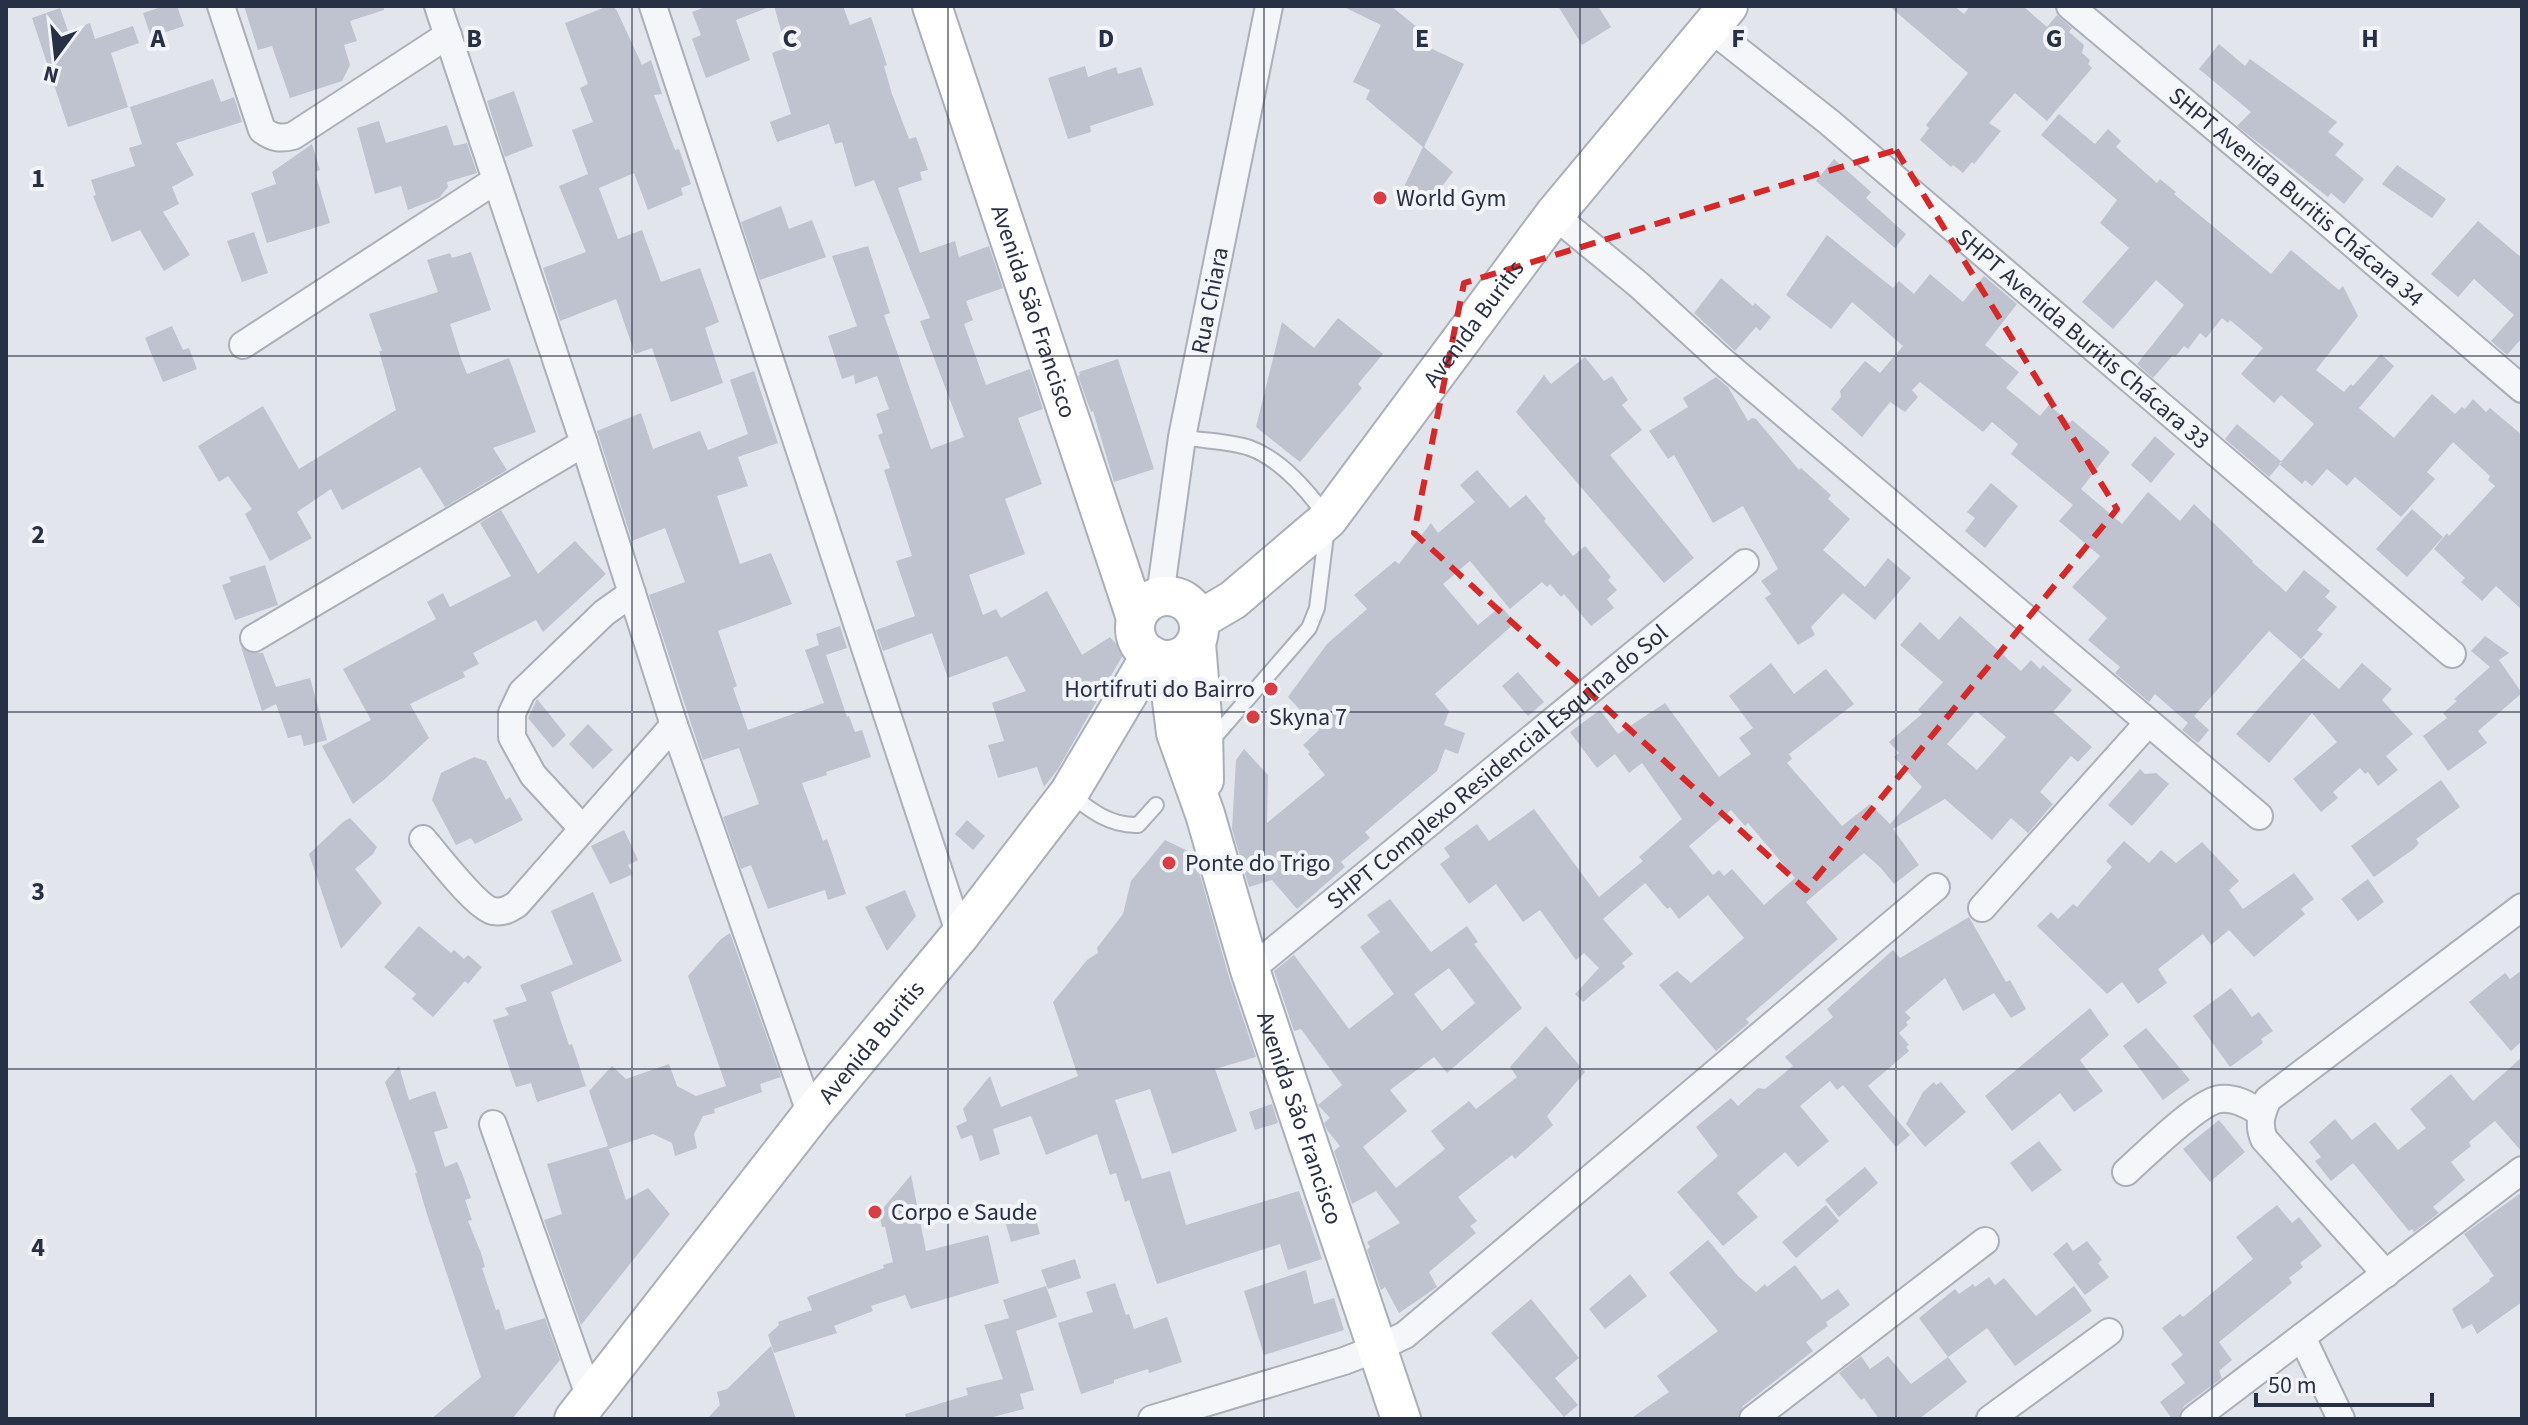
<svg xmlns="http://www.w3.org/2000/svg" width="2528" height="1425" viewBox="0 0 2528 1425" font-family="'Source Sans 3',sans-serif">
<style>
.building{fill:#bec3cf;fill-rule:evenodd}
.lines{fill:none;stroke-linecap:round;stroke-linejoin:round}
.lane-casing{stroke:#aaafb9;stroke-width:18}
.street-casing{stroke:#aaafb9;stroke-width:30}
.secondary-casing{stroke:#aaafb9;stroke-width:42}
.lane{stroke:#f5f6f9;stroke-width:14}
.street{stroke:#f5f6f9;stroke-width:26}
.secondary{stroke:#fff;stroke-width:38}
.marked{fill:none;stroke:#d62828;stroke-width:6;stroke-dasharray:16 10;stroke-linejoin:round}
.grid{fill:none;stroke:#283045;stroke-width:2;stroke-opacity:0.55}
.poi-dot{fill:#db3d45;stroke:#f2f4f8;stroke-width:3}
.labels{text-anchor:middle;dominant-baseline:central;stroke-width:8;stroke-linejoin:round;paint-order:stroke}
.street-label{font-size:24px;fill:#283045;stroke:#f2f4f8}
.poi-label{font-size:24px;fill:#283045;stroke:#f2f4f8;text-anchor:start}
.grid-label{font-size:26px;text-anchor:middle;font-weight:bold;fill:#283045;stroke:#f2f4f8;stroke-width:8;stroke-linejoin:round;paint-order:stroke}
</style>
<rect width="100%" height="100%" fill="#e2e5eb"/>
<path class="building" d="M164 6H177L184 26 151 37 143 13Z
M244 6H384V10L350 21 357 41 344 45 350 65 342 81 290 98 272 46 258 50Z
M608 6H613L617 11 642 65 651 60 662 94 654 95 675 150 679 149 691 184 681 188 683 195 648 210 634 173 599 188 618 239 642 230 661 282 700 268 719 322 705 328 723 383 671 402 652 348 635 354 616 299 560 321 543 268 586 252 559 186 588 174 572 130 593 122 580 88 588 84 565 23Z
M708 6 769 7 736 20 750 60 706 78 692 39 701 35 692 12Z
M774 6H843L850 25 871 17 887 65 884 66 892 94 909 139 916 137 928 170 920 172 922 180 898 188 920 253 955 241 959 257 989 246 1003 288 966 301 973 320 964 324 986 385 1030 369 1043 409 1018 418 1042 484 1005 499 1025 554 969 575 983 615 996 609 1001 618 1047 591 1082 655 1110 637 1124 653 1058 769 1044 787 1037 767 998 778 988 745 1004 741 992 703 1026 691 1007 656 948 678 932 633 883 651 876 630 915 616 896 561 912 556 884 470 890 468 878 435 883 433 876 414 889 409 877 376 855 384 854 375 842 379 828 336 857 326 832 256 868 246 890 313 884 315 931 449 964 437 920 321 930 318 874 180 855 187 842 142 835 144 829 124 777 142 770 122 791 114 772 53 786 48Z
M1342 6H1391L1428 36 1424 45 1464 64 1424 147 1453 172 1426 207 1403 189 1423 147 1366 99 1370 90 1353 82 1381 25Z
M1558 6H1598L1611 27 1582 45Z
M1889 6H1954L1964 14 1970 6H2023L2047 27 2057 15 2072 28 2069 32 2084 45 2082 53 2090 60 2088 64 2092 68 2047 121 2015 93 1989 123 2001 131 1974 164 1972 162 1963 173 1953 165 1951 167 1920 140 1929 128 1926 125 1968 73Z
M60 8 68 31 90 23 95 39 133 26 139 43 111 53 128 107 68 127 32 18Z
M2219 44 2245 66 2250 59 2337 122 2328 132 2344 144 2335 155 2364 179 2344 204 2331 193 2328 197 2237 126 2251 112 2199 69Z
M1085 66 1088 77 1116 67 1118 74 1141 67 1154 105 1090 126 1091 132 1068 139 1048 78Z
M213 79 221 102 234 97 242 122 176 143 194 175 172 187 179 204 163 212 190 255 164 271 140 230 112 242 93 196 96 195 91 180 135 166 129 148 142 144 130 107Z
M514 91 533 146 505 157 487 101Z
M2059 114 2095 144 2108 129 2121 141 2116 147 2157 183 2160 179 2176 192 2174 194 2271 274 2291 250 2339 290 2343 286 2358 316 2316 370 2344 392 2351 384 2353 386 2381 354 2394 366 2359 408 2394 438 2432 394 2455 414 2462 407 2465 409 2473 399 2486 412 2490 408 2522 435V610L2496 586 2482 601 2461 582 2465 578 2434 549 2447 533 2449 536 2495 486 2488 480 2490 476 2453 442 2427 472 2435 479 2401 517 2355 477 2347 486 2327 469 2312 486 2305 480 2302 484 2279 464 2314 424 2281 395 2274 403 2241 374 2263 348 2230 320 2228 323 2222 318 2206 338 2200 333 2188 349 2184 346 2175 357 2173 355 2153 378 2137 364 2184 305 2156 280 2113 329 2082 302 2129 248 2100 223 2117 200 2041 135Z
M379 121 386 143 447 125 454 146 467 143 477 173 447 182 448 187 439 198 408 210 401 186 375 194 357 128Z
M312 144 320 170 315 172 330 223 267 243 251 193 276 184 272 172Z
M1834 159 1871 192 1866 198 1906 234 1895 248 1816 181Z
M2397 165 2446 199 2432 218 2382 184Z
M781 206 789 229 812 220 826 257 760 280 741 222Z
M2478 221 2522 258V338L2507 355 2491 341 2514 315 2474 279 2458 297 2431 274Z
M254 232 268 273 242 282 227 241Z
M1827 235 1893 288 1899 281 1914 294 1930 274 1963 302 1984 276 2017 304 1985 345 2019 372 2006 388 2040 416 2049 405 2070 423 2072 420 2110 452 2081 489 2122 524 2148 492 2180 521 2194 504 2253 561 2252 562 2286 592 2304 570 2330 591 2325 597 2337 607 2317 630 2323 634 2301 659 2269 631 2188 723 2155 694 2149 702 2115 673 2120 667 2088 640 2107 618 2072 587 2100 556 2059 521 2073 505 2011 454 2018 444 1992 422 1983 432 1920 382 1912 390 1918 397 1905 412 1890 402 1862 437 1831 409 1841 397 1840 391 1865 361 1880 373 1903 346 1852 302 1831 329 1786 295Z
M471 252 491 310 450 324 460 356 467 374 509 358 536 432 493 448 507 470 445 507 420 467 342 510 331 489 297 512 312 538 270 561 245 514 252 509 228 476 219 482 198 446 263 406 299 469 396 410 379 351H382L369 314 438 292 427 260 450 253 452 258Z
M1721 278 1753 306 1755 303 1771 317 1760 331 1756 327 1735 351 1694 313Z
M1338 318 1383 354 1358 384 1362 388 1300 462 1256 427 1282 322 1314 348Z
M172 326 183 350 189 348 197 369 163 382 145 338Z
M1585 357 1604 381 1612 376 1628 400 1622 405 1642 430 1610 455 1694 558 1664 583 1516 412 1544 375 1551 384Z
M1118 359 1154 469 1114 482 1093 411 1091 412 1078 376 1080 375 1079 372Z
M754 371 778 443 738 457 748 486 717 496 740 564 771 553 792 604 718 631 737 686 733 688 748 730 824 703 805 650 819 645 816 634 840 626 847 648 826 655 847 717 849 716 855 732 862 730 871 757 826 772 827 775 802 783 823 841 827 839 846 894 828 900 825 890 768 909 751 865 741 869 723 817 759 804 739 748 703 760 649 595 685 582 665 528 632 541 597 431 641 413 653 449 700 431 708 450 748 434 730 380Z
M1716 377 1728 387 1748 421 1752 418 1756 419 1799 470 1801 468 1831 495 1828 499 1850 519 1823 550 1865 587 1888 558 1911 578 1875 620 1843 593 1811 627 1815 635 1798 645 1765 598 1771 594 1761 581 1778 569 1743 506 1713 523 1674 455 1668 459 1649 431 1688 407 1683 398Z
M2237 424 2282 462 2269 477 2225 439Z
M2155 436 2175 454 2151 483 2131 465Z
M1477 470 1510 508 1526 495 1546 519 1544 521 1573 556 1585 546 1611 577 1608 580 1617 590 1607 599 1614 608 1591 626 1564 594 1561 597 1550 584 1547 587 1542 582 1510 609 1470 561 1443 584 1478 625 1501 606 1515 623 1435 694 1449 711 1444 725 1465 733 1458 754 1445 749 1437 771 1365 832 1370 838 1341 862 1345 867 1297 909 1272 880 1249 887 1232 829 1236 760 1244 749 1268 775 1267 823 1325 775 1308 754 1310 752 1303 745 1319 730 1288 697 1327 644 1367 609 1354 595 1395 561 1399 564 1431 523 1438 533 1475 502 1460 485Z
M1991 483 2018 506 1985 548 1965 531 1975 518 1967 512Z
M2412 509 2443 537 2407 577 2376 549Z
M501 510 538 574 575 541 606 574 543 632 536 620 473 653 479 664 463 672 465 677 410 704 429 738 385 779 353 804 322 746 371 720 343 669 436 619 427 602 443 593 450 607 511 576 480 523Z
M265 565 278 605 235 620 222 585 231 582 229 577Z
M1960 616 2021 671 2031 660 2040 669 2043 665 2072 690 2053 712 2092 747 2078 762 2071 756 2040 792 2053 804 2028 833 2011 818 1992 840 1945 799 1893 829 1919 865 1894 884 1881 868 1864 853 1806 902 1838 939 1746 1019 1749 1023 1716 1051 1659 985 1677 971 1691 983 1744 938 1708 895 1679 919 1670 907 1667 909 1645 883 1603 919 1633 954 1622 963 1625 967 1583 1002 1575 994 1599 968 1584 953 1576 960 1540 910 1523 922 1496 884 1469 904 1440 864 1450 857 1444 848 1477 824 1489 841 1534 809 1599 897 1643 861 1639 857 1682 819 1642 763 1629 773 1615 754 1597 768 1570 732 1600 710 1618 734 1665 703 1719 777 1751 754 1739 738 1753 728 1729 696 1771 663 1794 694 1826 669 1854 704 1789 754 1792 759 1787 763 1842 826 1870 804 1890 824 1922 787 1894 757 1899 753 1889 742 1922 714 1918 710 1943 682 1900 645 1920 622 1939 640ZM1976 711 2006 737 1977 770 1947 744ZM1731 810 1745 826 1748 823 1795 878 1764 905 1732 869 1724 876 1719 870 1713 875 1689 846Z
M2485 636 2509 653 2499 660 2522 693 2478 731 2487 743 2448 771 2423 736 2447 718 2443 713 2457 701 2454 699 2490 667 2471 651Z
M241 647 247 652 263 653 276 687 310 678 327 740 304 746 301 735 288 738 276 704 262 711Z
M2303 658 2339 689 2362 663 2392 689 2382 700 2413 734 2386 756 2398 770 2378 786 2368 772 2365 774 2360 768 2333 792 2338 798 2321 812 2293 779 2337 742 2312 713 2269 763 2236 734Z
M1518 672 1544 702 1528 716 1502 686Z
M537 699 566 735 553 748 528 718Z
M2194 716 2209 730 2198 743 2182 730Z
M588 724 613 750 593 769 569 744Z
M474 757 486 761 506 800 510 797 523 820 475 844 471 838 456 845 432 800 441 773Z
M2140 769 2145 774 2156 773 2169 784 2132 826 2108 805Z
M2441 780 2460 807 2416 839 2419 843 2415 848 2374 877 2351 846Z
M350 818 377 847 373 854 355 869 382 903 341 949 309 854 343 822Z
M967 820 985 836 973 850 955 834Z
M624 830 638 860 628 865 633 874 610 884 591 846Z
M1165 840 1194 854 1229 977 1256 1057 1215 1069 1237 1131 1172 1154 1150 1089 1115 1100 1142 1179 1170 1171 1186 1225 1299 1191 1322 1259 1288 1270 1280 1244 1157 1284 1129 1200 1125 1202 1116 1173 1110 1175 1097 1134 1046 1155 1031 1116 993 1129 1000 1154 980 1161 972 1135 961 1139 956 1126 967 1121 963 1109 990 1076 1001 1107 1078 1076 1053 1002 1087 960 1098 953 1097 948 1123 914 1131 881Z
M2124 841 2149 863 2161 850 2176 863 2202 842 2239 881 2229 890 2243 909 2294 873 2314 899 2301 909 2305 914 2254 957 2229 930 2211 945 2203 934 2158 969 2167 983 2138 1004 2122 982 2107 994 2037 926 2051 912 2058 919 2073 904 2077 907 2112 867 2106 861Z
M2368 879 2384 902 2358 921 2341 899Z
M905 890 916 916 887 951 865 907Z
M593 892 622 961 551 992 569 1045 572 1044 586 1086 537 1102 531 1083 516 1087 493 1020 509 1015 505 1008 527 1001 520 985 573 964 551 911Z
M1390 899 1431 952 1467 926 1478 942 1474 944 1522 1008 1447 1073 1434 1057 1390 1090 1407 1111 1363 1147 1396 1188 1445 1149 1431 1131 1469 1101 1476 1109 1517 1077 1510 1067 1546 1026 1585 1072 1547 1116 1553 1125 1515 1159 1512 1155 1458 1197 1477 1221 1470 1226 1476 1233 1429 1272 1437 1287 1399 1313 1385 1287 1381 1290 1367 1250 1370 1247 1367 1242 1400 1223 1376 1191 1352 1204 1334 1151 1340 1146 1327 1130 1324 1123 1330 1118 1318 1105 1342 1085 1301 1029 1294 1031 1274 971 1294 955 1349 1029 1394 994 1360 947 1380 932 1367 915ZM1449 968 1475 1003 1442 1031 1414 994Z
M1969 917 2006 982 2010 980 2026 1009 2011 1018 1994 993 1963 1011 1945 978 1905 1012 1911 1018 1906 1022 1908 1025 1899 1033 1909 1045 1906 1047 1909 1051 1868 1086 1910 1135 1896 1147 1843 1085 1837 1090 1830 1081 1800 1106 1829 1141 1798 1167 1785 1152 1737 1193 1758 1217 1723 1246 1677 1192 1718 1156 1696 1127 1731 1098 1738 1106 1758 1088 1765 1089 1793 1066 1785 1057 1833 1017 1827 1009 1893 950 1900 958Z
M419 926 451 953 454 950 464 959 468 955 482 967 468 984 465 981 433 1017 412 999 416 994 384 967Z
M730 933 781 1077 760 1084 762 1092 714 1109 715 1113 703 1116 694 1134 697 1148 675 1156 672 1143 653 1134 609 1149 589 1091 612 1066 626 1079 669 1064 677 1086 696 1096 726 1086 688 976 721 939Z
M2522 970V1041L2511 1051 2469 1002 2505 973 2510 979Z
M2231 988 2252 1017 2259 1012 2273 1031 2261 1039 2263 1043 2230 1067 2193 1016Z
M2090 1008 2109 1035 2080 1060 2103 1091 2074 1112 2060 1093 2012 1131 1985 1096Z
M2146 1028 2190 1080 2163 1100 2123 1046Z
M2522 1057V1152L2495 1121 2469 1142 2471 1146 2451 1162 2465 1180 2433 1207 2439 1213 2414 1232 2412 1229 2409 1231 2353 1163 2331 1181 2315 1161 2321 1157 2309 1142 2335 1119 2352 1140 2375 1122 2398 1150 2426 1128 2410 1109 2451 1074 2473 1101Z
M399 1066 409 1100 435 1091 448 1128 434 1132 445 1167 457 1162 462 1173 471 1198 465 1200 472 1220 468 1221 481 1253 485 1267 482 1268 496 1310 499 1309 505 1330 545 1318 560 1360 512 1419H431L481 1377 426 1211 415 1173H417L385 1082Z
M1934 1082 1936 1085 1941 1082 1966 1112 1925 1147 1906 1124 1923 1092Z
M1272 1104 1278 1123 1255 1130 1249 1112Z
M2219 1120 2245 1152 2210 1182 2183 1149Z
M2039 1141 2062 1170 2032 1192 2010 1163Z
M608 1146 626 1200 648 1188 670 1214 581 1325 544 1220 562 1214 547 1164Z
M1865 1167 1878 1183 1839 1217 1825 1200Z
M911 1175 926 1251 988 1235 999 1283 911 1309 905 1295 871 1306 873 1311 834 1326 837 1333 774 1353 768 1335 779 1325 778 1322 812 1310 807 1297 884 1268 883 1265 893 1262 885 1227H882L879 1213Z
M2522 1192V1302L2477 1334 2472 1324 2462 1329 2452 1309 2490 1281 2489 1279 2494 1276 2464 1234Z
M1032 1205 1040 1234 1011 1242 1003 1214Z
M1826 1205 1839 1221 1796 1258 1782 1242Z
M2277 1205 2292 1223 2299 1217 2322 1246 2300 1263 2303 1267 2289 1278 2292 1283 2219 1342 2232 1360 2219 1371 2222 1378 2184 1406 2178 1419H2172L2160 1402 2185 1383 2171 1364 2183 1355 2162 1328 2180 1314 2183 1317 2253 1259 2236 1237Z
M1708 1240 1738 1276 1756 1292 1765 1284 1767 1287 1795 1265 1822 1300 1838 1289 1850 1305 1826 1322 1828 1326 1806 1342 1813 1351 1743 1406 1737 1419H1630L1669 1392 1657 1376 1718 1331 1669 1273Z
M2087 1241 2102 1260 2098 1263 2109 1277 2085 1295 2053 1254 2067 1242 2073 1251Z
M1075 1259 1081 1278 1048 1289 1041 1270Z
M1306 1270 1314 1304 1334 1298 1344 1330 1264 1355 1244 1291Z
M1630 1274 1647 1296 1605 1329 1589 1309Z
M1989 1277 1995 1285 2004 1278 2036 1316 2074 1286 2092 1311 2015 1366 1987 1328 1948 1357 1919 1318 1955 1289 1959 1294 1973 1284 1975 1287Z
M1115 1283 1126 1315 1129 1314 1134 1329 1167 1317 1182 1362 1149 1373 1148 1369 1114 1380V1383L1081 1394 1058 1323 1093 1312 1086 1292Z
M1046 1286 1057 1317 1016 1331 1034 1390 1020 1394 1024 1409 985 1419H906L905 1414 968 1395 966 1388 1003 1379 984 1325 1009 1318 1003 1300Z
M1531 1299 1579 1358 1555 1378 1578 1405 1564 1417 1491 1333Z
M771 1346 796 1419H707L720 1405 717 1392 727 1389Z
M1861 1356 1870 1369 1888 1356 1911 1384 1948 1357 1967 1382 1919 1419H1879L1864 1398 1861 1400 1839 1373Z"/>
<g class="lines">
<defs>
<path id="lane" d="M1182 437C1202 441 1231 441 1250 448 1282 460 1309 492 1328 519L1317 608 1309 628 1212 740
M1070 794C1090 810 1110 826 1138 825L1156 805"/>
<g id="street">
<path d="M221 6 262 130C273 138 280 139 293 136L448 35"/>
<path d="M438 6 584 443 674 725 811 1115"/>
<path d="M653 6 960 935"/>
<path id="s1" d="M2070 6 2318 214 2522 389"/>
<path id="s2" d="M1711 29 1829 122 2452 654"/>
<path d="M1554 215 1639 285 1721 360 2259 816"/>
<path d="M243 345 496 180"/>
<path id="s3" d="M1160 596 1182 437 1269 6"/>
<path d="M254 638 584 443"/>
<path d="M582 828 533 775 512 737V713L522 692 604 613 632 593"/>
<path d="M423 839C436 854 476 907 493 911 503 913 509 909 517 904L674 725"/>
<path d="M1982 908 2148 723"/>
<path id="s4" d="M1250 970 1745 563"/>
<path d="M493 1124 590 1398"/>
<path d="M2126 1172C2144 1156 2199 1101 2220 1099 2236 1097 2249 1106 2262 1113"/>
<path d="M2386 1274 2264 1139C2258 1124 2261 1114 2268 1099L2522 907"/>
<path d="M2302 1337 2341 1419"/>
<path d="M1152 1419 1344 1361 1378 1348 1405 1335 1936 887"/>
<path d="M1753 1419 1985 1241"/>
<path d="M1990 1419 2109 1332"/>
<path d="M2194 1419 2522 1170"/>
</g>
<g id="secondary">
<path id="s5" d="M932 6 1136 618"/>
<circle cx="1167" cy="628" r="32"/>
<path id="s6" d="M1199 620 1233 600 1328 519 1554 215 1728 6"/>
<path d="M1196 643 1203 729 1204 780"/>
<path id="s7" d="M1167 660 1176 733 1205 814 1250 970 1401 1419"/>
<path id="s8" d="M574 1419 811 1115 960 935 1069 793 1151 655"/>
</g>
</defs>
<use href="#lane" class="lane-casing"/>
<use href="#street" class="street-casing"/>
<use href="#secondary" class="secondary-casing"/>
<use href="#lane" class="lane"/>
<use href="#street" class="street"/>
<use href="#secondary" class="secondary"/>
</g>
<path class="marked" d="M1896 150 2117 509 1806 890 1414 533 1464 283Z"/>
<path class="grid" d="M316 6V1419M632 6V1419M948 6V1419M1264 6V1419M1580 6V1419M1896 6V1419M2212 6V1419M6 356H2522M6 712H2522M6 1069H2522"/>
<g class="poi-dot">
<circle cx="1380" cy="198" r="8"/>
<circle cx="1271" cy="689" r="8"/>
<circle cx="1253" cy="717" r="8"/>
<circle cx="1169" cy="863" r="8"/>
<circle cx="875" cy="1212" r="8"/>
</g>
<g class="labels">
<g class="street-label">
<text stroke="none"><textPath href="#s1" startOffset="296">SHPT Avenida Buritis Chácara 34</textPath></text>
<text stroke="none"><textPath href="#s3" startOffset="300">Rua Chiara</textPath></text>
<text stroke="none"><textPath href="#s5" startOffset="322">Avenida São Francisco</textPath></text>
<text stroke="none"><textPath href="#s6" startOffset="408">Avenida Buritis</textPath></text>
<text stroke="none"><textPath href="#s2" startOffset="484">SHPT Avenida Buritis Chácara 33</textPath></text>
<text stroke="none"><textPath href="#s4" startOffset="320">SHPT Complexo Residencial Esquina do Sol</textPath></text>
<text stroke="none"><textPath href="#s8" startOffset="480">Avenida Buritis</textPath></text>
<text stroke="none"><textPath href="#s7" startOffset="478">Avenida São Francisco</textPath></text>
</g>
<g class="poi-label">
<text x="1396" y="198">World Gym</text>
<text x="1255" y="689" text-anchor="end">Hortifruti do Bairro</text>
<text x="1269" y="717">Skyna 7</text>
<text x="1185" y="863">Ponte do Trigo</text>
<text x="891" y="1212">Corpo e Saude</text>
</g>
</g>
<g class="grid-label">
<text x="158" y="47">A</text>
<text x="474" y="47">B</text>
<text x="790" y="47">C</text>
<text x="1106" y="47">D</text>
<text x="1422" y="47">E</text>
<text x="1738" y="47">F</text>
<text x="2054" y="47">G</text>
<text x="2370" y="47">H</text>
<text x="38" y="187">1</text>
<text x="38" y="543">2</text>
<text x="38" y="900">3</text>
<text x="38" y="1256">4</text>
</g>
<rect width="2528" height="1425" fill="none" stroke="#283045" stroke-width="16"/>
<g transform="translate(56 56) rotate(195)" stroke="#f2f4f8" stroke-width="6" paint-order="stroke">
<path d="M0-6L14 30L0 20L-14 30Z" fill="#283045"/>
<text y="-12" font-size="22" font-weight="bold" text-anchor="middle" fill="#283045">N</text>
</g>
<path d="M2256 1393v12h176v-12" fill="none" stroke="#283045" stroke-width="4"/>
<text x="2268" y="1393" font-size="24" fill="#283045" stroke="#f2f4f8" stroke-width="6" paint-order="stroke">50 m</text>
</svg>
